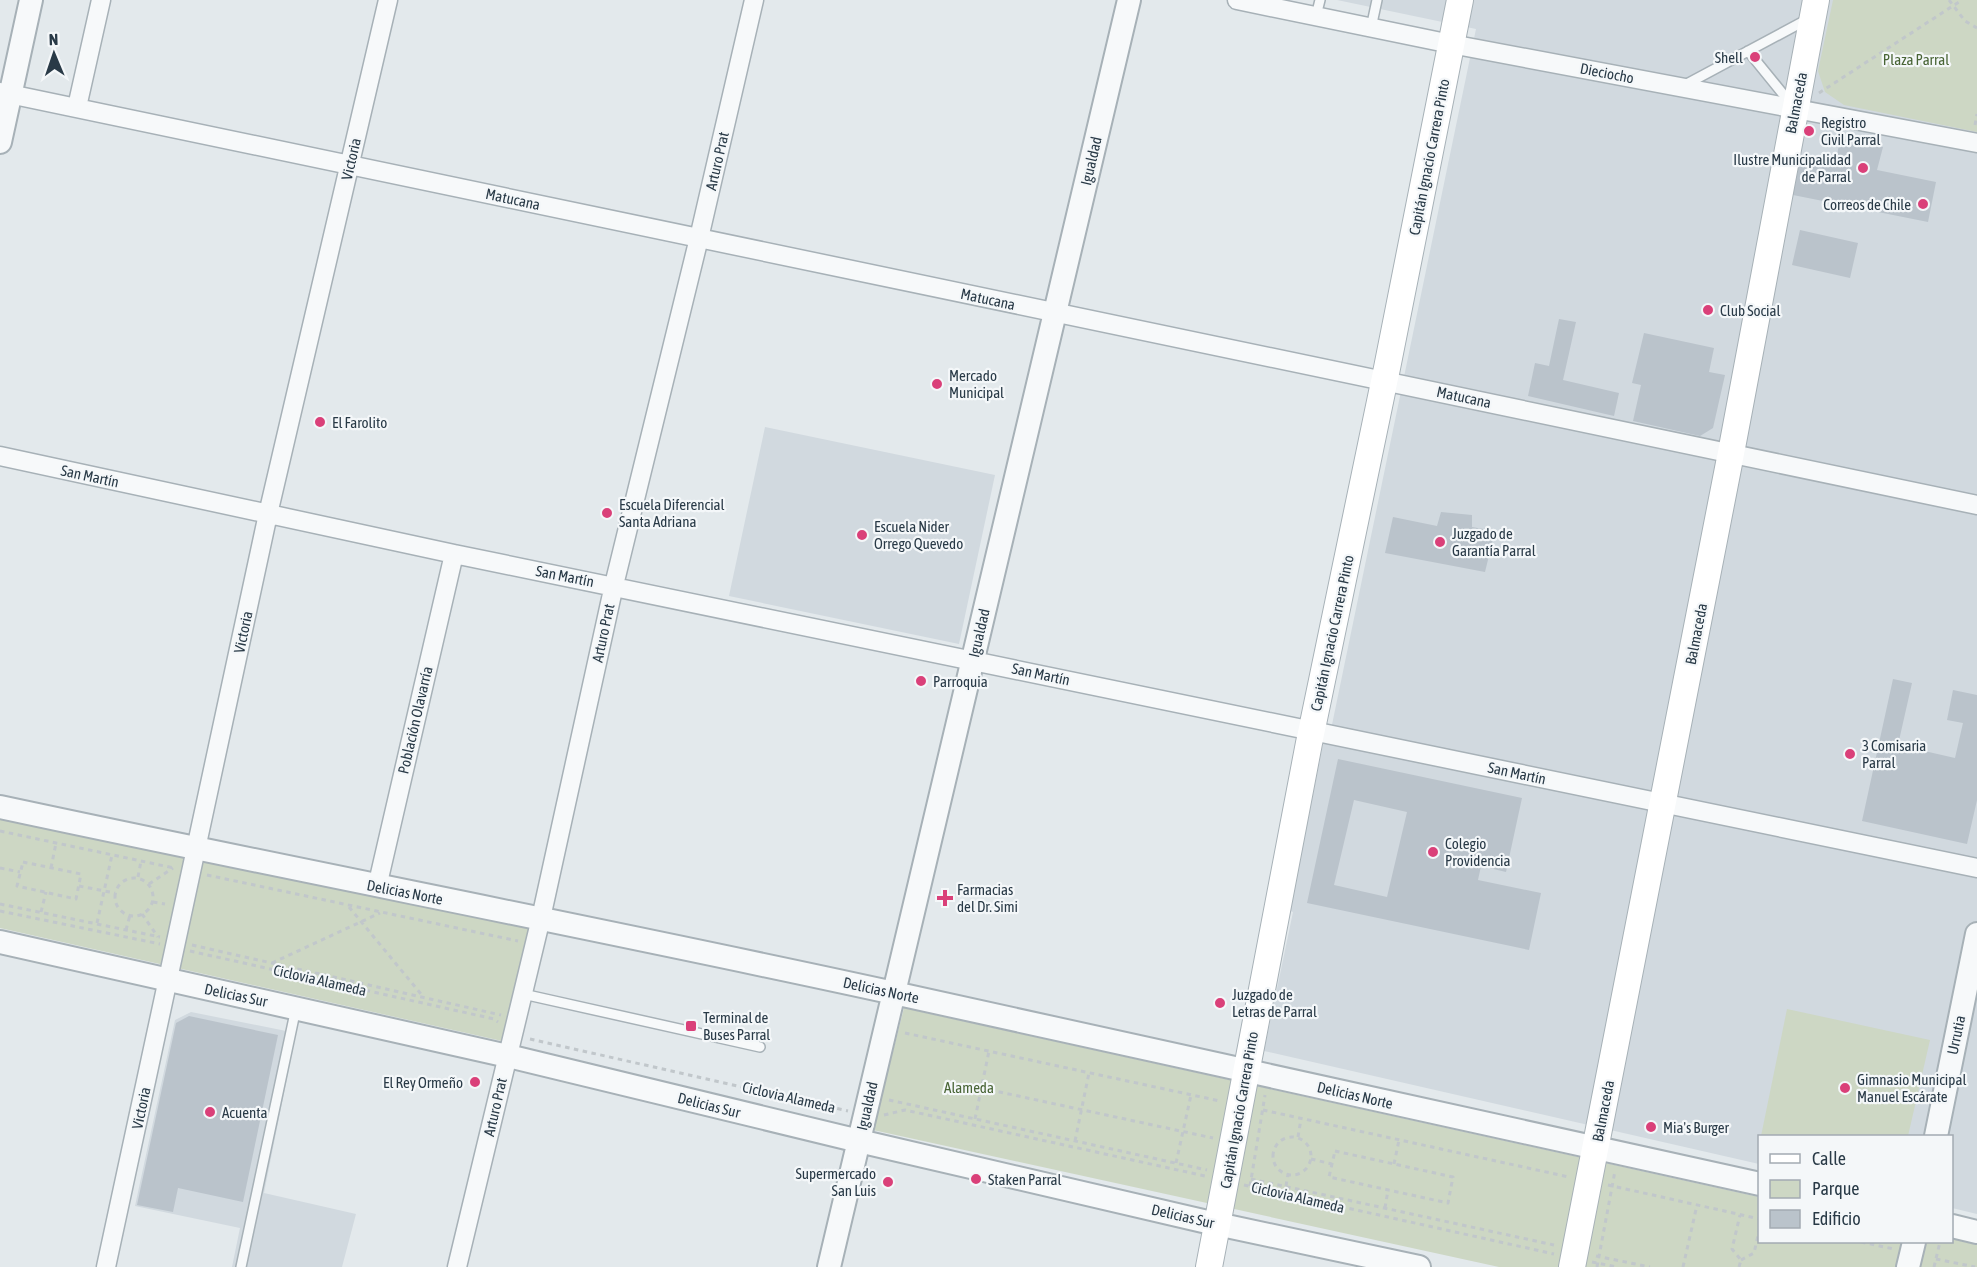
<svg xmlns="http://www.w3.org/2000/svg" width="1977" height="1267" viewBox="0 0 1977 1267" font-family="'Asap Condensed',sans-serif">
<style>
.built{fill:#d1d9df}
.green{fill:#cdd7c4}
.building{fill:#bac3cb;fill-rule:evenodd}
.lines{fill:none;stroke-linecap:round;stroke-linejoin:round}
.service-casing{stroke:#a7b1b7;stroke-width:12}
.minor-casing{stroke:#a7b1b7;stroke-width:21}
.tertiary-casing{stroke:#a7b1b7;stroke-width:26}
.secondary-casing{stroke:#a7b1b7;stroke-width:28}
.path{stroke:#c1c7cb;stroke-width:3;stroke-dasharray:4.5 4.5;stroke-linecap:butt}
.service{stroke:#f7f9fa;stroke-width:9}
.minor{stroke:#f7f9fa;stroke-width:18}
.tertiary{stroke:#f7f9fa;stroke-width:22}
.secondary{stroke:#fff;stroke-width:26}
.poi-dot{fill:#da4079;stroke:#f4f7f9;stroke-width:2}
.labels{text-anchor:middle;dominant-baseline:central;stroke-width:4.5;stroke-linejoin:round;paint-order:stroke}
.poi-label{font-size:15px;fill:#293a47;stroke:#f4f7f9;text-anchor:start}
.park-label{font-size:15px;fill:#486435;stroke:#f4f7f9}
.street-label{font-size:15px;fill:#293a47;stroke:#f4f7f9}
</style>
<rect width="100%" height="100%" fill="#e3e9ec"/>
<path class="built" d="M1337 0H1977V1214L1952 1208V1136H1760L1759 1164 1264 1051 1293 912 1290 911 1323 744H1328L1476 29Z
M765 427 995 475 959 644 729 596Z
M191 1012 296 1033 264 1193 356 1214 342 1267H232L240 1228 135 1206 175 1020Z"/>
<path class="green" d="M1833 0H1977V132L1844 105 1825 92 1818 71Z
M0 818 530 929 502 1041 0 928Z
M904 1008 1759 1197 1760 1242H1952V1239L1977 1245V1267H1499L873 1130Z
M1787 1009 1930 1040 1908 1136H1761Z"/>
<path class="building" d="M1840 138 1883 147 1877 170 1936 182 1928 222 1793 195 1801 155 1836 162Z
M1800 230 1858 243 1850 278 1792 265Z
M1559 319 1576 322 1563 380 1619 393 1614 416 1528 396 1535 363 1549 366Z
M1644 333 1714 348 1709 372 1725 375 1713 428 1700 436 1633 421 1641 385 1632 383Z
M1441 512 1472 515V527L1495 531 1485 572 1385 553 1393 517 1437 526Z
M1893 679 1912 683 1898 745 1955 758 1963 723 1947 720 1953 690 1977 695V800L1967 844 1862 821Z
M1338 759 1522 798 1506 872 1481 866 1478 880 1541 893 1529 950 1307 903ZM1354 800 1407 812 1387 897 1334 885Z
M189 1016 278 1035 243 1202 178 1188 173 1212 137 1205 176 1023Z"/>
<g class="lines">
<defs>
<path id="service" d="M1316 16 1320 0
M1371 28 1377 0
M1748 51 1792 105
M1683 86 1808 19
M523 994 760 1047
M241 1267 296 1008"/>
<path id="minor" d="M1237 0 1451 44 1977 143
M0 92 1977 505
M77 107 101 0
M0 456 454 554 1977 868
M377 887 454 554
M106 1267 268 514 388 0
M457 1267 541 918 614 585 699 238 754 0"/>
<path id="tertiary" d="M0 142 31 0
M0 807C298 871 597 928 894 993 1183 1055 1471 1123 1760 1184
M0 942 508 1056 859 1141 1203 1221 1419 1267
M1936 1136 1977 934
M1952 1226 1977 1232
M829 1267 1129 0
M1908 1267 1914 1242"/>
<path id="secondary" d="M1209 1267 1309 743 1387 368 1460 0
M1572 1267 1731 453 1816 0"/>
</defs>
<use href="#service" class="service-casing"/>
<use href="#minor" class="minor-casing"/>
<use href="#tertiary" class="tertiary-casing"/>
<use href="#secondary" class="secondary-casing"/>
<path class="path" d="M1949 0 1965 21 1977 28
M1819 93 1962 0
M1975 125 1977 114
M0 831 174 868
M23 862 81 874 76 899 17 886Z
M0 868 20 872
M51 868 56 843
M207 875 518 941
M138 877 141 861
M115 897a19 19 0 1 1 38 0a19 19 0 1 1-38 0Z
M149 884 173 868
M79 886 115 893
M153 902 165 904
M0 904 160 937
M349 907 421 994
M0 911 160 944
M41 912 46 892
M142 914 158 937
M97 923 112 855
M126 930 130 915
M192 945 501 1015
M190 951 494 1019 498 1022
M272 963 380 913
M905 1033 1220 1101
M530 1039 848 1111
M981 1088 1213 1138
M889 1100 1207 1170
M1263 1110 1569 1177
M884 1115 905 1110 1205 1176
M975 1119 989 1051
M1298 1137 1301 1119
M1273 1156a19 19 0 1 1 38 0a19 19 0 1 1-38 0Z
M1075 1141 1089 1073
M1335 1151 1453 1177 1448 1203 1329 1177Z
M1311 1159 1332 1164
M1176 1163 1191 1095
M1394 1164 1399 1140
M1251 1179 1554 1245
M1244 1185 1554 1254
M1608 1185 1760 1219
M1250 1186 1265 1095
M1286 1186 1288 1174
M1385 1208 1388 1190
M1861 1242 1894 1249
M1596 1256 1650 1267
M1936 1259 1975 1267
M1741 1260 1754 1253 1760 1227
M1592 1262 1617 1267
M1597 1267 1615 1171
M1683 1267 1697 1205
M1739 1267 1741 1260 1732 1249 1740 1215
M1934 1267 1940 1242"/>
<use href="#service" class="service"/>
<use href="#minor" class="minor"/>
<use href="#tertiary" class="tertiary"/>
<use href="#secondary" class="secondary"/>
</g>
<g class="poi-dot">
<circle cx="1755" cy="57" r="6"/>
<circle cx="1809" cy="131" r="6"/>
<circle cx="1863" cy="168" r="6"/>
<circle cx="1923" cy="204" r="6"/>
<circle cx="1708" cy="310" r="6"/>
<circle cx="937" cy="384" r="6"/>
<circle cx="320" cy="422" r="6"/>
<circle cx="607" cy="513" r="6"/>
<circle cx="862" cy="535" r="6"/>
<circle cx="1440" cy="542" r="6"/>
<circle cx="921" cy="681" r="6"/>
<circle cx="1850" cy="754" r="6"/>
<circle cx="1433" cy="852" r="6"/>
<path d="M942 889h6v6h6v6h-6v6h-6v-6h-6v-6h6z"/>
<circle cx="1220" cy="1003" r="6"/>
<rect x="685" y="1020" width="12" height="12" rx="3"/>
<circle cx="475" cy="1082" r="6"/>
<circle cx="1845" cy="1088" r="6"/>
<circle cx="210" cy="1112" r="6"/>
<circle cx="1651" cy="1127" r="6"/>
<circle cx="976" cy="1179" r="6"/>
<circle cx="888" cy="1182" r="6"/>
</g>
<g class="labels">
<g class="poi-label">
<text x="1743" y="57" text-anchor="end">Shell</text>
<text x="1821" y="122">Registro<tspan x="1821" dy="17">Civil Parral</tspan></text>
<text x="1851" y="159" text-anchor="end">Ilustre Municipalidad<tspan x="1851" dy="17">de Parral</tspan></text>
<text x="1911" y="204" text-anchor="end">Correos de Chile</text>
<text x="1720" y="310">Club Social</text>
<text x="949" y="375">Mercado<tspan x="949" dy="17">Municipal</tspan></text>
<text x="332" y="422">El Farolito</text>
<text x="619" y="504">Escuela Diferencial<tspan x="619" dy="17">Santa Adriana</tspan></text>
<text x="874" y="526">Escuela Nider<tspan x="874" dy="17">Orrego Quevedo</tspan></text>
<text x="1452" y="533">Juzgado de<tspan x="1452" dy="17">Garantía Parral</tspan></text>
<text x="933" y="681">Parroquia</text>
<text x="1862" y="745">3 Comisaria<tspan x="1862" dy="17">Parral</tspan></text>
<text x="1445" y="843">Colegio<tspan x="1445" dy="17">Providencia</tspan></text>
<text x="957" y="889">Farmacias<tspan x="957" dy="17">del Dr. Simi</tspan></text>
<text x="1232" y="994">Juzgado de<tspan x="1232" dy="17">Letras de Parral</tspan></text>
<text x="703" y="1017">Terminal de<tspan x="703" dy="17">Buses Parral</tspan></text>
<text x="1857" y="1079">Gimnasio Municipal<tspan x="1857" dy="17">Manuel Escárate</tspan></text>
<text x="463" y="1082" text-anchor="end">El Rey Ormeño</text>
<text x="222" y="1112">Acuenta</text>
<text x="1663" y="1127">Mia's Burger</text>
<text x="876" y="1173" text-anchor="end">Supermercado<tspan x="876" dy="17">San Luis</tspan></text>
<text x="988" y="1179">Staken Parral</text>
</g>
<g class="park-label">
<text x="1916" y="59">Plaza Parral</text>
<text x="969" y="1087">Alameda</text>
</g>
<g class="street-label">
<text transform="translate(1607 73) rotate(11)">Dieciocho</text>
<text transform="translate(1796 103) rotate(-79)">Balmaceda</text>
<text transform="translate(1429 157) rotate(-79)">Capitán Ignacio Carrera Pinto</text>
<text transform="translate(351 159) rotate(-77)">Victoria</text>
<text transform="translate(717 161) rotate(-77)">Arturo Prat</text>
<text transform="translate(1091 161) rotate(-77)">Igualdad</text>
<text transform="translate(513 199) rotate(12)">Matucana</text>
<text transform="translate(988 299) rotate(12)">Matucana</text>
<text transform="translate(1464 397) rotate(12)">Matucana</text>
<text transform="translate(90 476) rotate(12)">San Martín</text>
<text transform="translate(565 576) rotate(11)">San Martín</text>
<text transform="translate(243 632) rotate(-78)">Victoria</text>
<text transform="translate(603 633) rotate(-78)">Arturo Prat</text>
<text transform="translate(979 633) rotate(-77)">Igualdad</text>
<text transform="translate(1332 633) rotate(-78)">Capitán Ignacio Carrera Pinto</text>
<text transform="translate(1696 634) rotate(-79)">Balmaceda</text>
<text transform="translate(1041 674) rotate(12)">San Martín</text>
<text transform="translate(415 720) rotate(-77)">Población Olavarría</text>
<text transform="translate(1517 773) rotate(12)">San Martín</text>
<text transform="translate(405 892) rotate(11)">Delicias Norte</text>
<text transform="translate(320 980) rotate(13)">Ciclovia Alameda</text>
<text transform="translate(881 990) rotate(12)">Delicias Norte</text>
<text transform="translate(236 995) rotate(12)">Delicias Sur</text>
<text transform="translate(1956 1035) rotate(-78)">Urrutia</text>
<text transform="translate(1355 1095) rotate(13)">Delicias Norte</text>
<text transform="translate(789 1097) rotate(13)">Ciclovia Alameda</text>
<text transform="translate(709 1105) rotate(14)">Delicias Sur</text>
<text transform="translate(867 1106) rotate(-77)">Igualdad</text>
<text transform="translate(495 1107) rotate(-77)">Arturo Prat</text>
<text transform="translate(141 1108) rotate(-78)">Victoria</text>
<text transform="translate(1239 1110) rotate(-80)">Capitán Ignacio Carrera Pinto</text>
<text transform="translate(1603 1111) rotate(-79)">Balmaceda</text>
<text transform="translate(1298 1197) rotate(13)">Ciclovia Alameda</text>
<text transform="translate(1183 1216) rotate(13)">Delicias Sur</text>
</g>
</g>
<rect x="1758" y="1135" width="195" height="108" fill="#f4f7f9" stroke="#a3abb2" stroke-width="1.5"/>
<rect x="1770" y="1154" width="30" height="9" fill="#ffffff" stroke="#a3abb2" stroke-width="1.5"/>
<text x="1812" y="1165" font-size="18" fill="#293a47">Calle</text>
<rect x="1770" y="1180" width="30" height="18" fill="#cdd7c4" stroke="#a3abb2" stroke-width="1.5"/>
<text x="1812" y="1195" font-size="18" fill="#293a47">Parque</text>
<rect x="1770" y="1210" width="30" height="18" fill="#bac3cb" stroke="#a3abb2" stroke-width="1.5"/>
<text x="1812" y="1225" font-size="18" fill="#293a47">Edificio</text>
<g transform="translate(54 54) rotate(358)" stroke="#f4f7f9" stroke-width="4.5" paint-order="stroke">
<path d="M0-4.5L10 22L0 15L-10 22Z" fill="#293a47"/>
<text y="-9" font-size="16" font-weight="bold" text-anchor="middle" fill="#293a47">N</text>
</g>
</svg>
